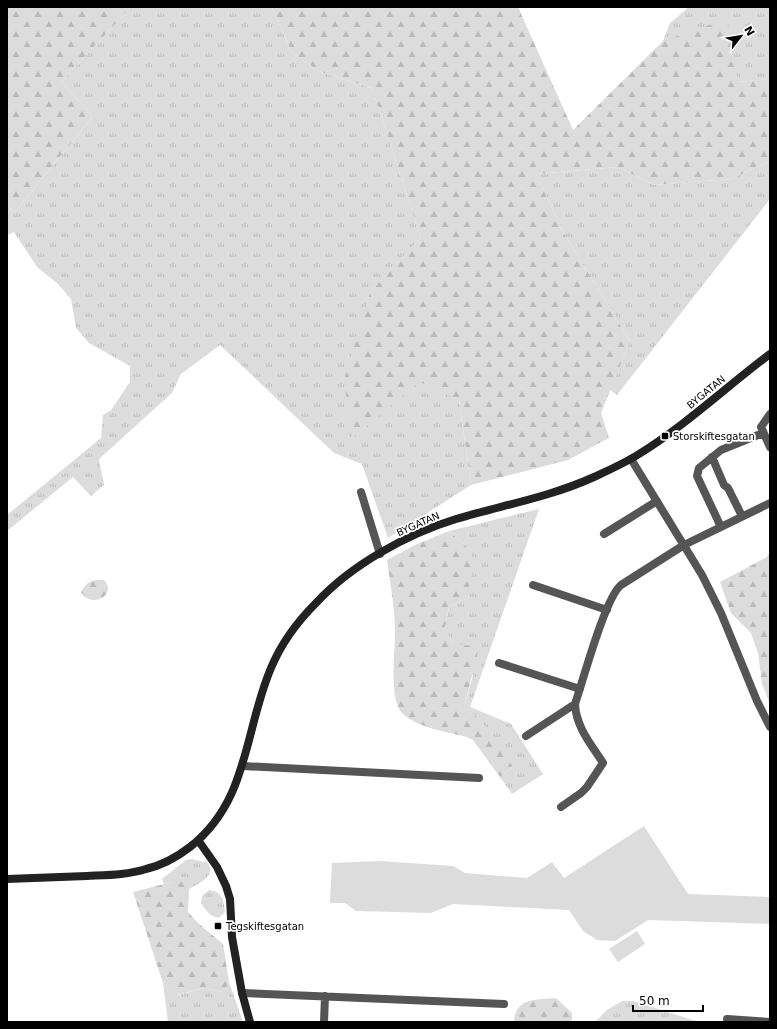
<svg xmlns="http://www.w3.org/2000/svg" width="777" height="1029" viewBox="0 0 777 1029" font-family="'DejaVu Sans',sans-serif">
<style>
.grass{fill:url(#grass-tufts)}
.forest{fill:url(#forest-firs)}
.park{fill:#dcdcdc}
.lines{fill:none;stroke-linecap:round;stroke-linejoin:round}
.street{stroke:#555;stroke-width:8}
.secondary{stroke:#222;stroke-width:8}
.poi-dot{fill:#000;stroke:#fff;stroke-width:1.5}
.labels{text-anchor:middle;dominant-baseline:central;stroke-width:3.5;stroke-linejoin:round;paint-order:stroke}
.street-label{font-size:10px;fill:#000;stroke:#fff}
.poi-label{font-size:10px;fill:#000;stroke:#fff;text-anchor:start}
</style>
<defs>
<pattern id="grass-tufts" width="24" height="20" patternUnits="userSpaceOnUse"><rect width="24" height="20" fill="#dcdcdc"/><path d="M3 7l-1-3M5 7V3M7 7l1-3M15 17l-1-3M17 17v-4M19 17l1-3" fill="none" stroke="#bbb"/></pattern>
<pattern id="forest-firs" width="22" height="20" patternUnits="userSpaceOnUse"><rect width="22" height="20" fill="#dcdcdc"/><path d="M5 1l3.5 6h-7zM16 11l3.5 6h-7z" fill="#bbb"/></pattern>
</defs>
<rect width="100%" height="100%" fill="#fff"/>
<path class="grass" d="M131 7H272L291 51 318 71 372 88 421 238 370 292 352 438 420 381 459 400 471 485 388 538 362 464 334 453 220 345 181 374 172 393 99 459 104 485 91 496 73 477 7 531V515L101 438 103 415 111 410 130 382V366L89 343 76 328 71 299 58 284 37 267 14 232 7 235V206L15 212 93 116 61 82Z
M689 7H770V79L738 82 663 41 670 23Z
M770 161V199L617 395 610 390 630 341 563 232 536 174 618 167 654 185 731 179Z
M539 509 470 707 511 724 543 774 512 794 500 777 512 767 476 716 464 708 473 675 452 643 445 627 449 607 465 599 472 551 449 531Z
M192 859 204 862 206 861C219 874 200 883 189 889L186 882H172L164 884 162 879 186 860Z
M209 890C222 891 224 901 225 912L219 918C211 917 205 910 201 903L202 896Z
M229 982 243 1022H168L163 983 178 995 205 988 223 992Z
M622 1001H633L699 1022H595L607 1010Z"/>
<path class="forest" d="M7 7H131L61 82 93 116 15 212 7 206Z
M272 7H518L573 130 663 41 727 19 738 82 770 79V161L731 179 654 185 618 167 536 174 563 232 630 341 601 413 609 438 568 460 471 485 459 400 420 382 352 438 344 380 370 292 421 238 372 88 318 71 291 51Z
M449 531 472 551 471 579 465 599 449 607 445 627 452 643 479 647 464 708 476 716 500 743 512 767 500 777 473 740 467 737C448 732 417 728 402 713 388 698 396 648 395 626 394 604 390 582 387 560L415 545Z
M770 552V704L762 684 758 653 751 633 731 613 720 582 767 557Z
M97 580H104C118 594 92 610 81 592 86 584 88 581 97 580Z
M172 882H187L189 889 188 912 198 923 223 944 229 982 224 992 205 988 177 995 163 983 133 892Z
M556 998 572 1013V1020L567 1022H514C515 997 537 1000 556 998Z"/>
<path class="park" d="M644 826 688 894 770 897V924L648 920 615 941 597 940 583 931 569 910 453 904 431 913 356 911 345 903H330L332 863 379 861 453 866 465 873 527 878 552 862 564 878Z
M637 931 645 944 618 962 609 949Z"/>
<g class="lines">
<path class="street" d="M770 414 761 427 770 447
M712 457 724 485 728 488 742 516
M631 459 702 575 721 613 757 701 770 727
M361 492 380 554
M721 527 697 476 699 468 721 450 763 433
M604 534 657 501
M533 585 607 610
M499 663 580 689
M526 736 575 704
M243 766 479 778
M561 807 581 793 587 787 603 763C591 744 576 727 575 704 583 681 605 598 621 585L684 545 770 503
M242 993 504 1004
M727 1019 770 1022
M324 1022 325 996"/>
<path class="secondary" d="M198 840 217 867 226 886 230 899 232 937 242 993 250 1022
M7 879C34 878 60 877 87 876 107 875 127 875 146 869 163 865 177 857 190 847 249 801 244 731 271 668 281 644 298 621 316 603 351 565 407 534 456 519 503 505 550 497 594 477 609 470 625 463 639 454 686 425 726 387 770 354"/>
</g>
<g class="poi-dot">
<rect x="661" y="432" width="8" height="8" rx="2"/>
<rect x="214" y="922" width="8" height="8" rx="2"/>
</g>
<g class="labels">
<g class="street-label">
<text transform="translate(706 392) rotate(-39)">BYGATAN</text>
<text transform="translate(418 524) rotate(-24)">BYGATAN</text>
</g>
<g class="poi-label">
<text x="673" y="436">Storskiftesgatan</text>
<text x="226" y="926">Tegskiftesgatan</text>
</g>
</g>
<rect width="777" height="1029" fill="none" stroke="#000000" stroke-width="16"/>
<g transform="translate(741 36) rotate(59)" stroke="#ffffff" stroke-width="3" paint-order="stroke">
<path d="M0-3L7 15L0 10L-7 15Z" fill="#000000"/>
<text y="-6" font-size="11" font-weight="bold" text-anchor="middle" fill="#000000">N</text>
</g>
<path d="M633 1005v6h70v-6" fill="none" stroke="#000000" stroke-width="2"/>
<text x="639" y="1005" font-size="12" fill="#000000" stroke="#ffffff" stroke-width="3" paint-order="stroke">50 m</text>
</svg>
